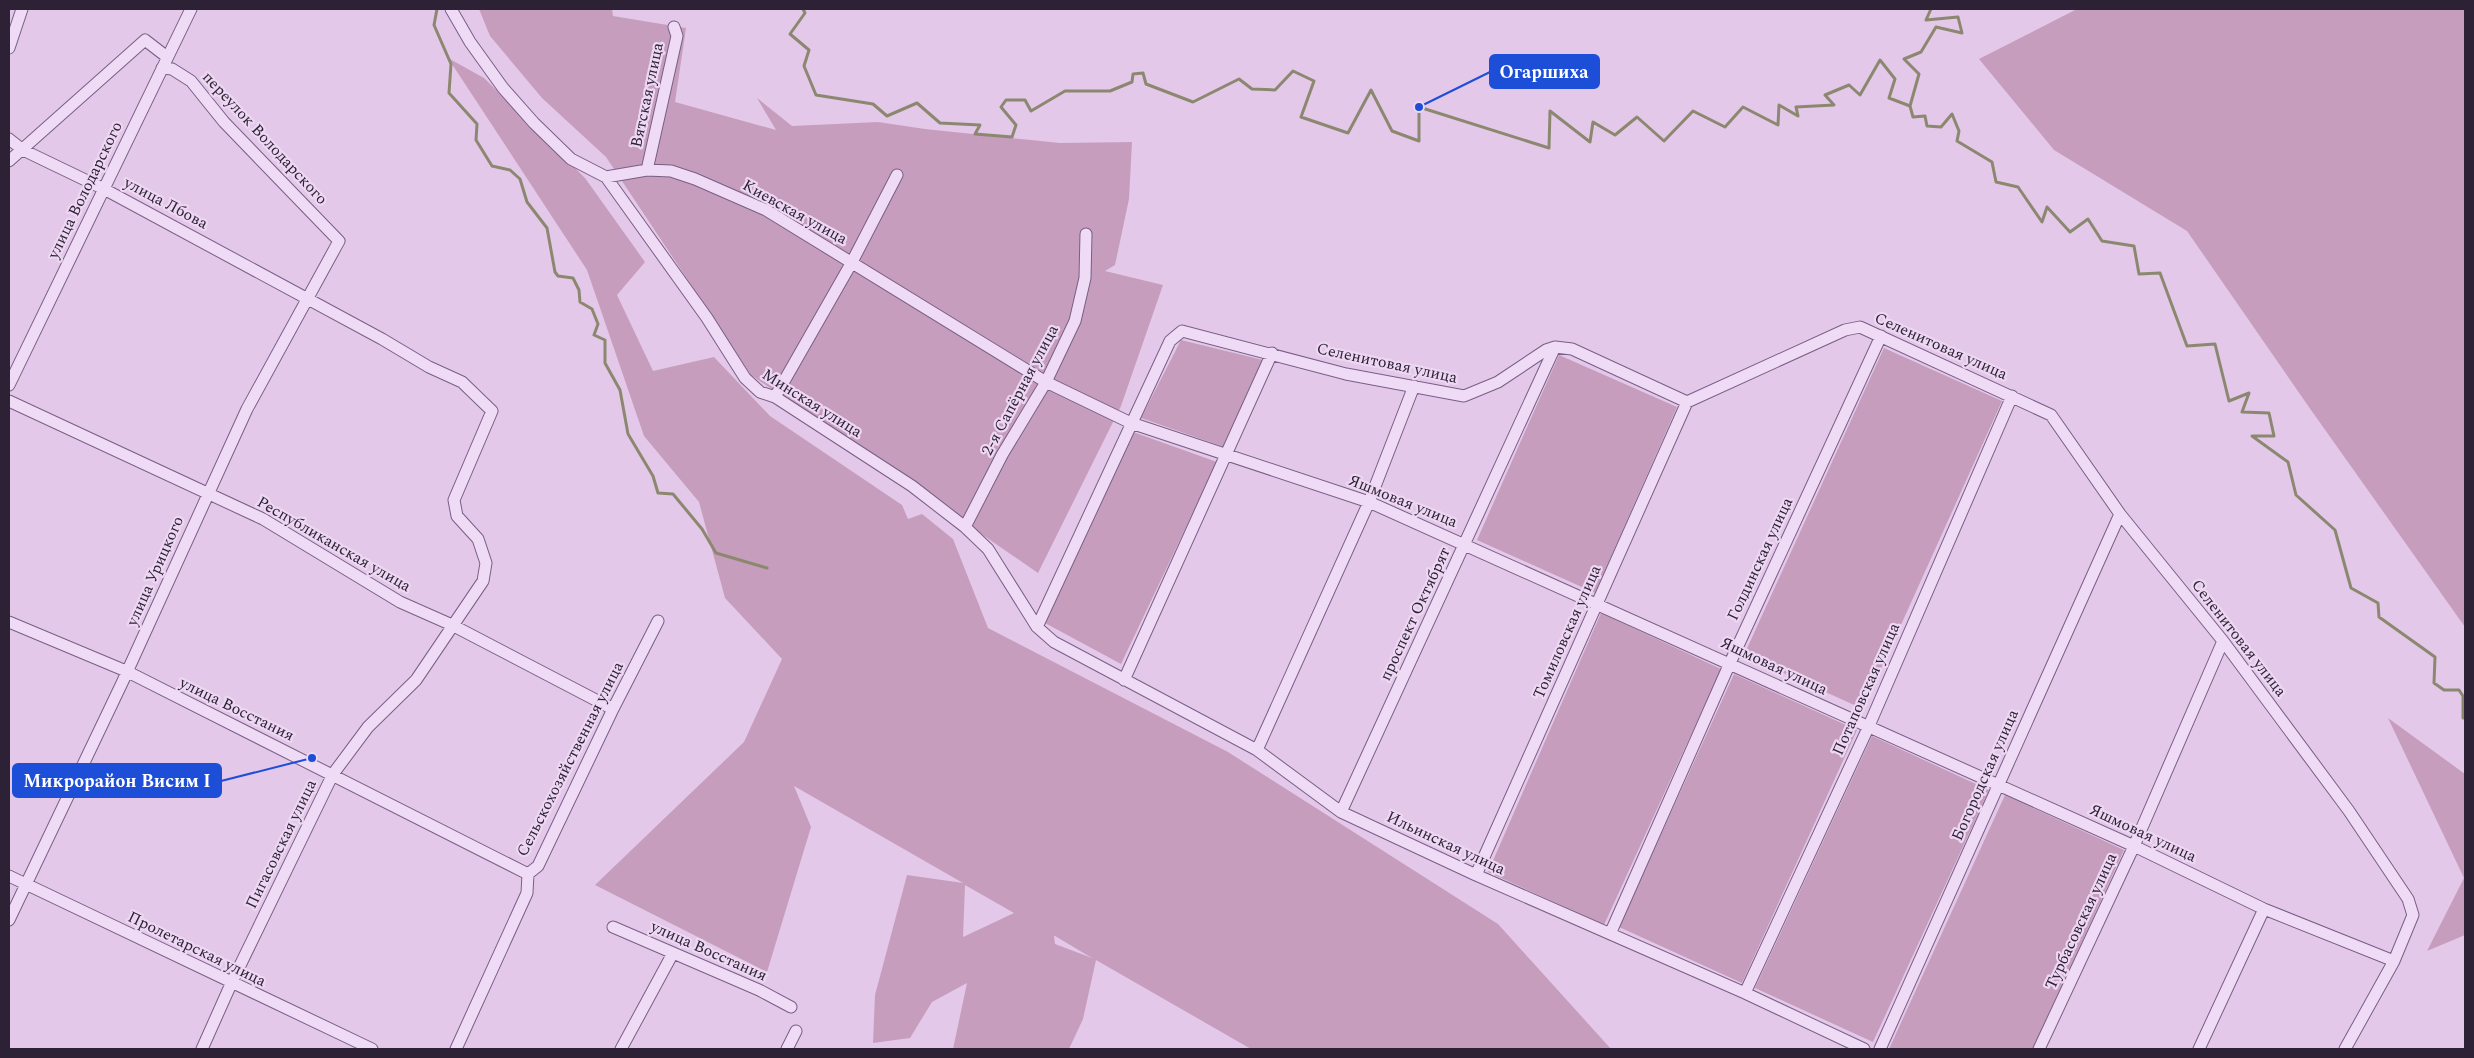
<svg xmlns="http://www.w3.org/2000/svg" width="2474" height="1058" viewBox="0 0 2474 1058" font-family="Spectral,serif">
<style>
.green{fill:#c79dbe;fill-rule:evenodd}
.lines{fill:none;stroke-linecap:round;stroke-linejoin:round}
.stream{stroke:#8c8870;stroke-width:3}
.minor-casing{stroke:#775f85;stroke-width:13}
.minor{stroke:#f0dbf6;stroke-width:11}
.labels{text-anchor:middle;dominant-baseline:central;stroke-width:4.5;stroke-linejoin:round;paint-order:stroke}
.street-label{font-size:16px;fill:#2d2136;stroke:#edd7f2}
.leader{fill:none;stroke:#1d4ed8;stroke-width:2}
.callout-dot{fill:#1d4ed8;stroke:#edd7f2;stroke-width:2}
.callout{fill:#1d4ed8;stroke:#1d4ed8;stroke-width:2}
.callout-label{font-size:18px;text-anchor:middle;font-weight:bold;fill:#fff}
</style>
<rect width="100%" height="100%" fill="#e3c8ea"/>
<path class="green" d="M479 9H612L613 16 686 28 675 102 776 130 757 98 792 126 878 122 925 129 1060 143 1132 142 1129 199 1115 265 1105 271 1163 285 1121 406 1038 573 751 375 606 157 542 98 490 36Z
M2077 9H2465V627L2311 410 2187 231 2054 150 1979 59Z
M448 58 484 78 585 178 645 262 617 295 653 371 714 357 770 416 902 505 908 519 922 514 953 539 988 628 1228 752 1498 924 1611 1049H1251L1096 960 1083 1019 1069 1049H953L967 983 932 1002 910 1038 873 1043 875 995 907 875 963 883 794 786 811 827 767 972 595 885 744 742 782 659 725 598 699 502 644 436 587 270ZM965 885 1014 913 963 937ZM1054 936H1055L1092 958 1055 944Z
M1181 340 1263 360 1224 447 1141 418Z
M1884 348 2002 401 1863 709 1744 655Z
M1559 355 1677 407 1595 593 1477 540Z
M1133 432 1217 462 1121 664 1045 623Z
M1601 613 1721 669 1604 925 1488 872Z
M1734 674 1857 730 1742 983 1619 927Z
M2388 718 2465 774V935L2427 951 2464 878Z
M1872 736 1989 790 1873 1042 1755 988Z
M2005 795 2124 850 2033 1049H1889Z"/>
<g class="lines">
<path class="stream" d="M437 9 434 25 451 64 449 93 477 124 476 140 492 166 510 170 520 179 527 202 547 228 555 272 558 276 573 278 579 290 580 302 592 309 598 324 594 335 605 340V363L620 390 628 434 653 476 658 493 673 494 702 529 716 553 767 568
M803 9 805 13 790 34 809 50 804 66 816 95 873 104 887 116 917 103 940 123 980 125 975 134 1012 137 1016 125 1001 107 1006 100H1025L1031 111 1065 91H1110L1132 82 1133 74 1143 73 1146 84 1193 102 1239 79 1252 89 1275 90 1293 71 1314 81 1301 117 1348 133 1371 90 1392 131 1419 141V107L1549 148 1550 111 1590 142 1593 122 1615 135 1637 117 1664 141 1693 111 1725 127 1743 107 1778 125 1779 105 1798 116 1796 107 1834 105 1825 95 1849 85 1860 95 1880 60 1895 79 1889 98 1910 106 1919 74 1904 59 1921 52 1936 27 1962 33 1958 17 1926 20 1931 9
M1910 106 1913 117 1925 116 1927 126 1941 127 1952 114 1959 131 1957 141 1992 162 1996 182 2018 187 2042 222 2047 207 2070 232 2088 219 2102 241 2134 246 2139 274 2160 273 2187 346 2215 344 2229 401 2249 393 2242 412 2269 413 2274 436H2252L2288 462 2296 495 2335 530 2351 588 2378 603 2379 617 2435 657 2434 683 2444 690H2459L2463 696V718H2465"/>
<defs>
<path id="minor" d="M451 9 470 42 503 88 534 123 571 159 606 177 647 170 671 171 695 179 766 210 1046 382 1131 423 1369 502 2134 846 2264 909 2394 961
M9 48 22 9
M9 139 23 150 104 189 382 339 429 367 462 382 492 411 454 500 457 516 478 539 486 563 483 581 416 680 368 727 333 774 231 984 202 1049
M9 161 145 40 167 57
M647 170 677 36 674 27
M606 177 707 318 745 378 760 392 775 397 912 486 965 527 988 549 1037 627 1054 642 1257 750 1341 812 1476 875 1745 993 1864 1049
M9 385 191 9
M775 397 852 262 897 175
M9 401 263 519 400 602 452 625 613 709
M965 527 1002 455 1046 382 1075 321 1085 278 1086 234
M9 622 126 671 528 874
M1037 627 1170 341 1182 331 1346 374 1464 396 1498 382 1546 350 1555 347 1572 349 1687 402 1845 330 1860 327 2051 415 2120 514 2223 641 2349 811 2408 899 2413 915 2394 961 2345 1049
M1124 680 1272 353
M1257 750 1369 502 1414 386
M1341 812 1555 347
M528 874 538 866 613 709 658 621
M1476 875 1687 402
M9 876 372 1049
M9 920 122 683 247 409 339 241 224 122 191 81 172 69 162 68
M613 927 759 990 791 1007
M1610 934 1730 663 1881 336
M1745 993 1868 728 2012 396
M456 1049 527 893 528 874
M621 1049 673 953
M787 1049 796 1031
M1880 1049 2120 514
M2039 1049 2134 846 2223 641
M2199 1049 2264 909"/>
</defs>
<use href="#minor" class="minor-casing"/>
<use href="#minor" class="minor"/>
</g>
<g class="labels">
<g class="street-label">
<text transform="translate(647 95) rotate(-78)">Вятская улица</text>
<text transform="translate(265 138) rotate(47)">переулок Володарского</text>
<text transform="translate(85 190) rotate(-64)">улица Володарского</text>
<text transform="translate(166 203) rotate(28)">улица Лбова</text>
<text transform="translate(795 212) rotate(29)">Киевская улица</text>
<text transform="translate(1941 346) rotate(24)">Селенитовая улица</text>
<text transform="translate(1387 363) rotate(12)">Селенитовая улица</text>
<text transform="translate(1020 390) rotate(-62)">2-я Сапёрная улица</text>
<text transform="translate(812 403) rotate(32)">Минская улица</text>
<text transform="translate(1403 501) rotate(22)">Яшмовая улица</text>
<text transform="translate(334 544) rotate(30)">Республиканская улица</text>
<text transform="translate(1760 559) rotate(-65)">Голдинская улица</text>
<text transform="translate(155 571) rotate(-66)">улица Урицкого</text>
<text transform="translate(1415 614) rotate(-65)">проспект Октябрят</text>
<text transform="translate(1567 632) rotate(-66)">Томиловская улица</text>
<text transform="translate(2239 638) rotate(52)">Селенитовая улица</text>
<text transform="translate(1774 666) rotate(25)">Яшмовая улица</text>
<text transform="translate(1866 689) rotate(-66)">Потаповская улица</text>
<text transform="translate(237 709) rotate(26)">улица Восстания</text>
<text transform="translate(570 759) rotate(-63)">Сельскохозяйственная улица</text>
<text transform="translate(1985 775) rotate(-66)">Богородская улица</text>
<text transform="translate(2143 833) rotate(25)">Яшмовая улица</text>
<text transform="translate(1446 843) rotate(25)">Ильинская улица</text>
<text transform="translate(281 844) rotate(-64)">Пигасовская улица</text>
<text transform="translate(2081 921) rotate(-65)">Турбасовская улица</text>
<text transform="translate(197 949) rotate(26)">Пролетарская улица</text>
<text transform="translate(709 951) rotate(24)">улица Восстания</text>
</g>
</g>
<path class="leader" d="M1419 107L1490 72M312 758L221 781"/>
<g class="callout-dot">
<circle cx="1419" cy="107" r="5"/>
<circle cx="312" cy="758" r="5"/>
</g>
<g class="callout">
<rect x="1490" y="55" width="109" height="33" rx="5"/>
<rect x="13" y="764" width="208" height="33" rx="5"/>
</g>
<g class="callout-label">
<text x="1544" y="78">Огаршиха</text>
<text x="117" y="787">Микрорайон Висим I</text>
</g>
<rect width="2474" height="1058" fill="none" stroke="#2d2136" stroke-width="20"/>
</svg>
